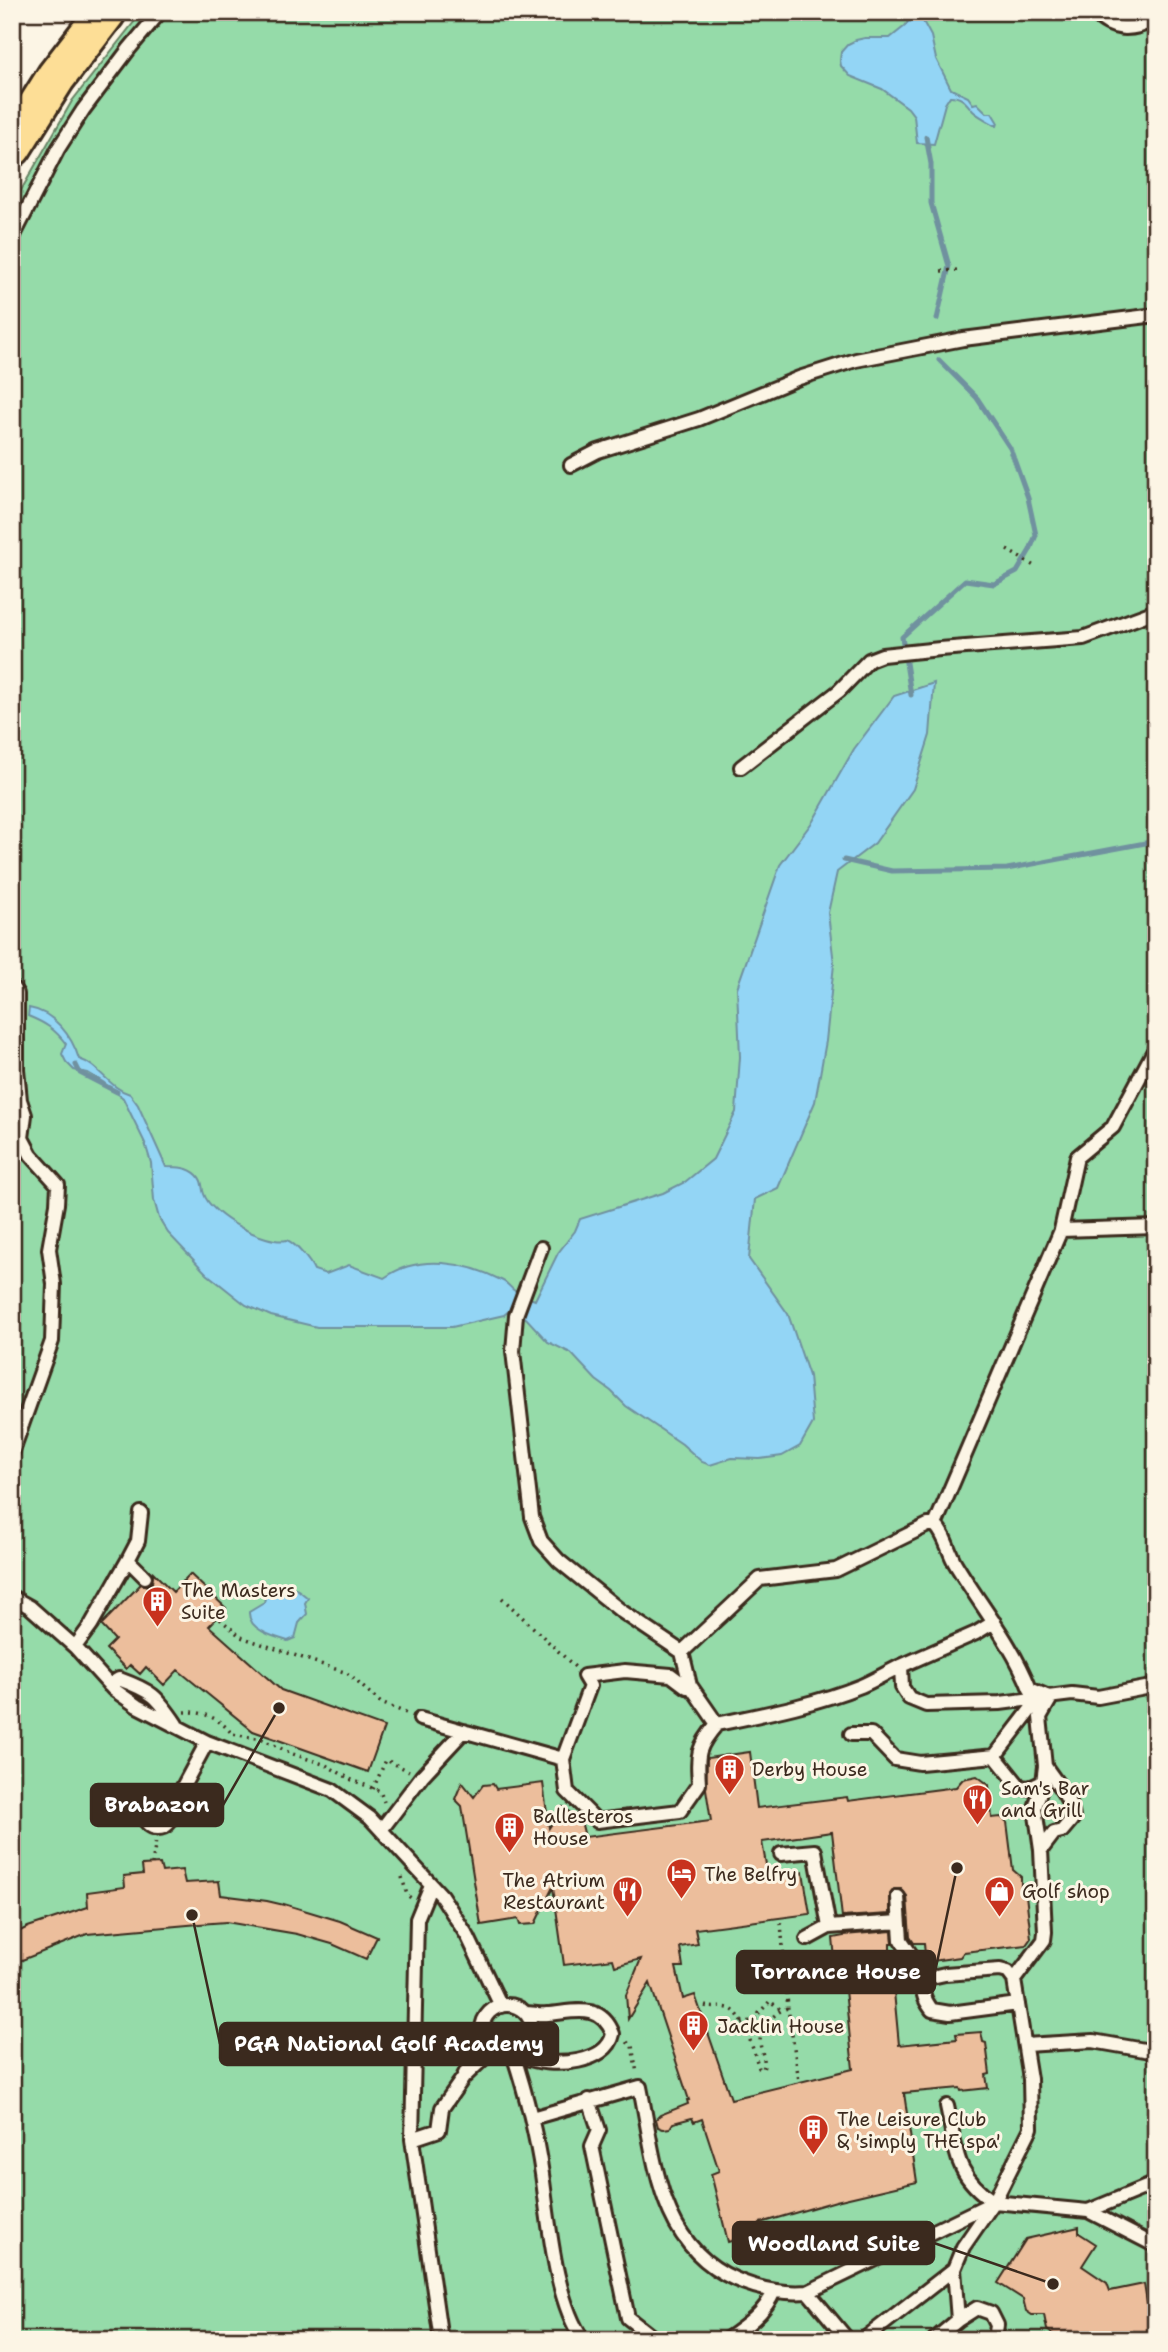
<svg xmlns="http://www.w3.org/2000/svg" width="1168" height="2352" viewBox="0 0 1168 2352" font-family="'Shantell Sans',sans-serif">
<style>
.green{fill:#95dba9;stroke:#688264;stroke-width:2}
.water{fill:#93d5f5;stroke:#70919f;stroke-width:2}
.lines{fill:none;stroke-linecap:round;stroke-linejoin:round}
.stream{stroke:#70919f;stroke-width:5}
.building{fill:#ecbe9c;stroke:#3b2a1e;stroke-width:2}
.service-casing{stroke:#3b2a1e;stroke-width:18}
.trunk-casing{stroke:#3b2a1e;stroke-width:44}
.path{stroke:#3b2a1e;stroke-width:3.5;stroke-dasharray:2 5;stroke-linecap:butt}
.service{stroke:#fcf5e5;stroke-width:12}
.trunk{stroke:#fdde96;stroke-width:38}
.labels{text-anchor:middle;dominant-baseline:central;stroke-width:6;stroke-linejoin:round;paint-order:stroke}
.poi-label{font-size:19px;fill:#3b2a1e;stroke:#fcf5e5;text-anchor:start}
.leader{fill:none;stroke:#3b2a1e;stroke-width:2.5}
.callout-dot{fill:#3b2a1e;stroke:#fcf5e5;stroke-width:2.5}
.callout{fill:#3b2a1e;stroke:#3b2a1e;stroke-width:2.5}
.callout-label{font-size:21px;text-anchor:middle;font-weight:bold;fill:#fff}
</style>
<rect width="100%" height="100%" fill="#fcf5e5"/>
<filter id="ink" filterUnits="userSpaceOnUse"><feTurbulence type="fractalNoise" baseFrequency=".0143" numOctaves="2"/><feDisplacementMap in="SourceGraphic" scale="14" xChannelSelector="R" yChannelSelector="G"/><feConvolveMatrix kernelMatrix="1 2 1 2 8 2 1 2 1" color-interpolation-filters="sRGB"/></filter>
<g filter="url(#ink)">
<path class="green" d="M142 12H1156V2340H12V206L72 101Z"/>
<path class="water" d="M909 12H918L931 36 936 59 951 89 968 97 973 104 977 103 987 113H992L998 123 997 126C991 123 977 115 973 111 966 103 962 96 950 96L945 104 934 144 917 143 914 116 908 108 882 89 850 76 841 66 840 60 841 52 848 44 856 40 865 38H890L905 26 909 20Z
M934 683 930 735 913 789 875 843 837 872 828 913 834 964 826 1041 815 1102 778 1188 755 1199 749 1259 788 1314 809 1376 813 1423 800 1446 782 1456 760 1459 732 1458 710 1465 702 1462 682 1444 626 1406 611 1391 596 1380 571 1353 548 1342 526 1318 510 1310 504 1315 452 1327H317L271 1316 246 1305 207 1274 168 1233 159 1218 154 1200 151 1163 145 1143 123 1098 103 1082 88 1073 74 1070 66 1062 62 1054 66 1044C55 1029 45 1023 28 1016L29 1008C54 1012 72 1036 79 1059 99 1065 109 1088 130 1094L138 1105 166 1167C177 1167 189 1167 197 1175 204 1182 201 1186 204 1194 211 1216 266 1245 287 1240 296 1244 310 1261 314 1270L326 1274 349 1265 384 1278C419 1253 466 1262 503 1281 508 1283 510 1288 515 1291 520 1295 528 1297 535 1300L558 1253 575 1231 580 1219 663 1193 685 1182 713 1159 736 1112 740 1057 737 988 780 865 813 821 854 749 894 696Z
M286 1585 298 1590 308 1598 305 1603 307 1614 299 1623 295 1638 288 1641C274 1637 248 1630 249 1612L264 1603 266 1592 281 1589Z"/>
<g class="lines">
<path class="stream" d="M926 137 931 164V203L949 266 937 319
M911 695 902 637 965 580 994 584 1017 572 1030 550 1036 535 1028 498 1010 448 977 398 939 360
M844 860 892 871 1007 869 1156 841
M76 1065 80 1073 117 1092"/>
</g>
<path class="building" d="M153 1572 173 1592 190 1574 226 1608 209 1626 281 1690 384 1727 368 1772 253 1731 178 1670 164 1685 146 1667 140 1674 130 1665 126 1669 106 1649 115 1640 101 1625 141 1584 147 1586 152 1583Z
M750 1752 757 1808 847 1797 848 1801 956 1787 963 1779 977 1776 989 1785 992 1818 1001 1817 1007 1822 1013 1870 1021 1877V1892L1026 1895 1031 1938 1026 1945 964 1952 960 1957 932 1961 925 1955 924 1943H914L910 1937 907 1896 901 1889H894L890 1894V1914L842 1917 832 1832 762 1842 768 1876 803 1872 810 1914 695 1929 698 1944 680 1947 683 1967H676L683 1999 695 1995 731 2099 853 2069 845 1990 838 1991 833 1938 844 1936V1935L892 1931 893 1943H890V1949L899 2045 957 2039 956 2034 981 2032 983 2042 986 2043 990 2074 986 2075 988 2088 961 2091 960 2088 904 2093 917 2182 836 2201 760 2223 762 2232 728 2242 711 2174 719 2171 702 2119 694 2122 692 2118 673 2123 670 2128 663 2129 658 2127 656 2119 660 2115 688 2104 687 2100H689L650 1983 628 2019 626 1995 641 1959 615 1966 613 1959 564 1965 553 1887 535 1924 520 1925 518 1919 481 1925 462 1806 455 1799 462 1782 474 1797 483 1785 493 1784 496 1789 543 1783 549 1828 563 1807 573 1815 578 1814 580 1817 585 1837 711 1821 706 1789 707 1758Z
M160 1864 162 1872 182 1870 185 1883 219 1881 221 1895 267 1901 284 1905V1904L340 1921 377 1937 366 1959 332 1944 297 1934 226 1922 199 1924 87 1934 12 1964V1935L28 1927 88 1907 87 1892 125 1887 124 1876 143 1874 142 1865Z
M1079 2227V2233L1096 2244 1082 2266 1107 2283 1110 2291 1144 2284 1147 2303 1156 2309V2340H1061L1047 2330 1044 2315H1032L1026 2311 1023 2299 998 2283 1026 2239Z"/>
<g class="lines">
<defs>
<path id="service" d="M1093 12C1113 32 1131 32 1156 19
M12 239 58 149 83 110 129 49 160 12
M571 465 598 451 699 419 799 378 856 360 963 339 1156 315
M741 767 839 691 869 660 882 655 940 649 1083 638 1156 611
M1156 811V822
M12 987 17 994V1069L20 1100 25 1115 22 1138 31 1155 58 1185 57 1204 49 1249 54 1284 52 1341 12 1453
M1061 1230 1156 1227
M541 1248 516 1315 513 1351 532 1517 541 1541 559 1561 621 1611 682 1652 760 1579 836 1570 928 1525H935C945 1534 948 1551 955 1563 980 1605 1012 1643 1030 1689L1051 1698 1040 1717 1045 1766 1043 1782 1035 1808 1041 1850 1045 1932 1044 1940 1014 1980
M935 1525 1061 1230 1077 1157 1113 1127 1156 1047
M128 1560 138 1541 141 1513
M12 1597 30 1607 75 1647 113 1689 137 1706 207 1742 332 1790 370 1818 441 1895 468 1937 501 2006
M75 1647 91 1625 128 1560 145 1577
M901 1666 976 1633 994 1622
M109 1685 119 1679C152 1691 157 1696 176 1724
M420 1719 563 1759 590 1686 584 1676 625 1671 671 1675 687 1687 690 1685 682 1652
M717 1724C765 1714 816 1704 861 1686 875 1680 888 1672 901 1666L902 1687 909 1698 926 1705 1000 1703 1072 1694 1098 1697 1156 1686
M851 1734H871L895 1759 920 1763 995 1756 1020 1787 1030 1788 1043 1782
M995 1756 1031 1709 1045 1701
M563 1759 567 1791 597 1821 680 1811 699 1784C697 1754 697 1747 717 1724L690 1685
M144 1814a14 14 0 1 1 28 0a14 14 0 1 1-28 0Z
M171 1809 207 1742
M381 1830 422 1776 464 1731
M1041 1850 1054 1833 1062 1831 1073 1818C1071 1798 1056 1783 1045 1766
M781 1854 815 1851 829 1927
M898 1897 901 1940 927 1978
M807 1939 829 1927 899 1922
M482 2030a25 25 0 1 1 50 0a25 25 0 1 1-50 0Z
M482 2033 478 2047 463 2078 484 2058 496 2052
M1025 2045 1093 2041 1156 2052
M525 2048 530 2059C554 2067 607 2064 613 2034 601 2002 574 2012 548 2014 541 2015 533 2013 525 2013
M513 2054C526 2094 536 2133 542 2174 549 2222 555 2301 583 2340
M589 2100 599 2130 592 2146 628 2318 656 2340
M947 2106C957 2151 953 2174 994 2202
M532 2118 640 2087C655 2159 658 2245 735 2279 758 2289 783 2294 808 2292L848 2340
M412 2139 417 1919 431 1885
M1088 2211 1156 2246
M808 2292 994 2202 1088 2211 1156 2183
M958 2320 977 2308 991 2313 997 2325 995 2340
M441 2340 412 2139 439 2130 442 2108 463 2078
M726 2340C746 2326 765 2313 774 2291
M863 2340 954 2269
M934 2340 958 2320 954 2269 963 2247 994 2202 1031 2128 1030 2079 1014 1980 1008 1972 1000 1970 945 1974 927 1978C921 1992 923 1998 932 2010L950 2013 1018 2004"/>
<path id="trunk" d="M12 147 56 77 106 12"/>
</defs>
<use href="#service" class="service-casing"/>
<use href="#trunk" class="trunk-casing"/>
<path class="path" d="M941 271 958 270
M1007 550 1036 567
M502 1598 575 1667
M220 1619 241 1637 347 1673 381 1703 406 1713
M185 1712C203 1711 221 1719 232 1734L262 1739 290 1753 326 1765 352 1780 380 1791 384 1802
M373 1789 386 1760 409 1771
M152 1865 158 1828
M402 1877 407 1895 411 1898
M781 1923 788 2008 799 2081
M705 2006C713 2009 720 2006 728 2008 744 2011 754 2054 759 2068L763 2069C767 2059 760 2051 760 2041 761 2027 775 2011 788 2008
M742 2024 758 2018 759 2013 770 2001 781 2010
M627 2042 632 2046 637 2073"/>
<use href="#service" class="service"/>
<use href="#trunk" class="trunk"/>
</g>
</g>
<defs>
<symbol id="building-pin" viewBox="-11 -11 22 30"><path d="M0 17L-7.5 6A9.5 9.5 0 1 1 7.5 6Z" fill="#c8321e" stroke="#fcf5e5"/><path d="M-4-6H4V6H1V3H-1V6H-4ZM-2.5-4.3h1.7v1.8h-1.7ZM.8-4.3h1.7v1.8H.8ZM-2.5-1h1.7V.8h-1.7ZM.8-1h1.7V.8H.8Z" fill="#fff"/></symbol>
<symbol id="restaurant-pin" viewBox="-11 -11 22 30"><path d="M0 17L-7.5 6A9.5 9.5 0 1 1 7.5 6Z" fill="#c8321e" stroke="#fcf5e5"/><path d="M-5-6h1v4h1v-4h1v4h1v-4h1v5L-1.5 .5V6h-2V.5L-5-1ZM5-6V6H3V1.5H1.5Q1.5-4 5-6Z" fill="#fff"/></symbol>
<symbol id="hotel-pin" viewBox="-11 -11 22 30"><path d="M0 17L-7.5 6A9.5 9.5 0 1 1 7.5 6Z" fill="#c8321e" stroke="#fcf5e5"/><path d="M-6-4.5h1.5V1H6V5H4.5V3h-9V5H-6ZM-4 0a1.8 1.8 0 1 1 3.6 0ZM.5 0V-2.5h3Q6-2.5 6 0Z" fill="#fff"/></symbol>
<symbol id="shop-pin" viewBox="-11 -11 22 30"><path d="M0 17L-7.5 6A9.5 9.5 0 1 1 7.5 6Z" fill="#c8321e" stroke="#fcf5e5"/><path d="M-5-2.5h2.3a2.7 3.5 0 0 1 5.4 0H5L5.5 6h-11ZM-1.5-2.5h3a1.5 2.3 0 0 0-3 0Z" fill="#fff"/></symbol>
</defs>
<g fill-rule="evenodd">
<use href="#building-pin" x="140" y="1584" width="35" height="47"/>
<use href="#building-pin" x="712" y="1752" width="35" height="47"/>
<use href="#restaurant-pin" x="960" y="1782" width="35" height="47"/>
<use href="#building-pin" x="492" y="1810" width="35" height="47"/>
<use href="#hotel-pin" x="664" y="1856" width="35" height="47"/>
<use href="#restaurant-pin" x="610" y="1874" width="35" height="47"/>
<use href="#shop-pin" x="982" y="1874" width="35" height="47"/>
<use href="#building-pin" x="676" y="2008" width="35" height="47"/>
<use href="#building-pin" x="796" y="2112" width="35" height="47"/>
</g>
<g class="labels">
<g class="poi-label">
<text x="181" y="1590">The Masters<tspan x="181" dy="22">Suite</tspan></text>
<text x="752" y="1769">Derby House</text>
<text x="1001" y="1788">Sam's Bar<tspan x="1001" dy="22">and Grill</tspan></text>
<text x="533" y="1816">Ballesteros<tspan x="533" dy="22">House</tspan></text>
<text x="704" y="1874">The Belfry</text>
<text x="605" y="1880" text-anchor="end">The Atrium<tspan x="605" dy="22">Restaurant</tspan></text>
<text x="1022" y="1891">Golf shop</text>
<text x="717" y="2026">Jacklin House</text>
<text x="837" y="2119">The Leisure Club<tspan x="837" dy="22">&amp; 'simply THE spa'</tspan></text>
</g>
</g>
<path class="leader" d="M279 1708L223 1805M957 1868L935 1972M192 1915L220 2044M1053 2284L934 2243"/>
<g class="callout-dot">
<circle cx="279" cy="1708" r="7"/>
<circle cx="957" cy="1868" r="7"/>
<circle cx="192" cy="1915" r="7"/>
<circle cx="1053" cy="2284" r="7"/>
</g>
<g class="callout">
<rect x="91" y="1784" width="132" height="42" rx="7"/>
<rect x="737" y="1951" width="198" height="42" rx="7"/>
<rect x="220" y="2023" width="338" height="42" rx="7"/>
<rect x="733" y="2222" width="201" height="42" rx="7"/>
</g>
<g class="callout-label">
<text x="157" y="1812">Brabazon</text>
<text x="836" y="1979">Torrance House</text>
<text x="389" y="2051">PGA National Golf Academy</text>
<text x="834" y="2251">Woodland Suite</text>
</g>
<rect width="1168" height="2352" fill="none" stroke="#fcf5e5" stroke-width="42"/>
<rect x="21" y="21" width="1126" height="2310" fill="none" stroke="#3b2a1e" stroke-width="2.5" filter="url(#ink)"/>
</svg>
